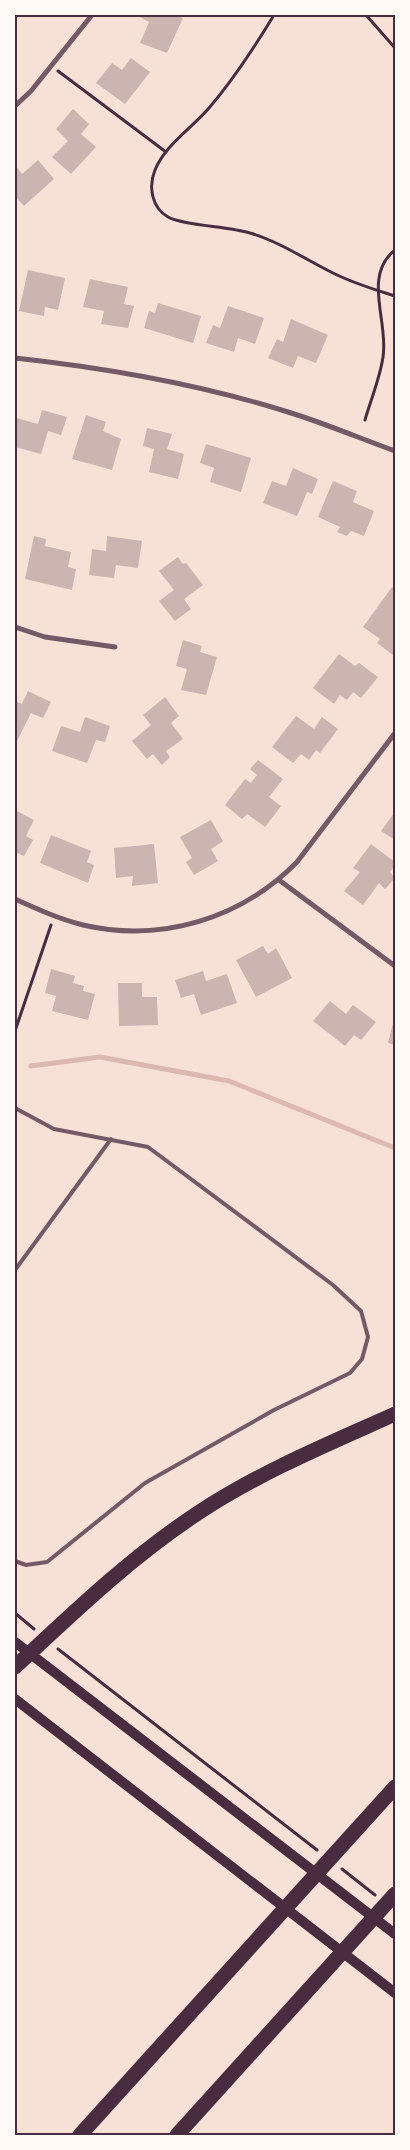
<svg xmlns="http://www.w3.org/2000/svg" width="410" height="2150" viewBox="0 0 410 2150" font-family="'Varela Round',sans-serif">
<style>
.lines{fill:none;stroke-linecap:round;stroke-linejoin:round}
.stream{stroke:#dcb8b0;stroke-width:5}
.building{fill:#ccb4b1}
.path{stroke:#4a2c40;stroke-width:3}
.service{stroke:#755966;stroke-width:4}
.minor{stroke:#755966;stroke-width:5}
.secondary{stroke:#4a2c40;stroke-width:10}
.motorway{stroke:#4a2c40;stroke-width:15}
.neatline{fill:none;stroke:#4a2c40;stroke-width:2}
</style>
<rect width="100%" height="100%" fill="#f7e1d7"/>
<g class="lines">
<path class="stream" d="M31 1066 100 1057 229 1081 395 1148"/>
</g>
<path class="building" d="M141 15H175L183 18 167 53 140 43 149 22 140 17Z
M131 58 150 72 125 104 96 83 112 63 122 70Z
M73 109 89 124 81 134 96 147 71 174 52 157 68 141 56 129Z
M38 160 54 179 24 206 15 196V165L22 174Z
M28 270 65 278 58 310 45 307 44 316 19 311Z
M90 279 128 287 124 304 134 306 128 328 101 324 104 311 83 307Z
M158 303 201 316 193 343 144 328 149 311 155 313Z
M228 306 264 318 255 344 238 338 234 352 206 343 213 325 220 328Z
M291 319 328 335 316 363 298 356 293 368 268 358 277 339 283 342Z
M42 410 67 417 61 435 48 431 41 454 15 447 16 418 38 424Z
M86 415 106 422 103 431 121 439 112 470 72 459Z
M147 428 172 434 167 449 184 454 178 479 149 472 154 449 143 446Z
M206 444 251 458 241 492 210 482 214 468 200 463Z
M293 468 318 479 312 494 307 492 297 516 263 503 272 481 286 486Z
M333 481 357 491 353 502 374 511 364 536 351 531 347 536 337 532 340 527 318 517Z
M34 536 46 539 45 546 71 552 68 567 76 569 72 590 25 579Z
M107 536 142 541 138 568 116 565 114 578 89 575 92 549 106 551Z
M178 557 183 564 186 563 203 585 184 599 191 609 175 621 159 601 174 590 159 571Z
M392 587 395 589V652L393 655 377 643 380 639 363 627Z
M183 640 202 646 200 652 217 657 206 695 181 690 187 669 176 666Z
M339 654 355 666 359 663 378 677 361 698 353 692 347 700 340 695 334 704 313 688Z
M28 691 51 702 43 718 31 713 17 741 15 740V701L22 704Z
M165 697 179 716 171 723 183 739 166 751 170 757 162 765 153 754 147 759 132 741 151 725 143 715Z
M296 716 314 729 322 717 338 729 320 753 316 750 309 760 301 754 293 763 272 747Z
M85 717 110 726 105 742 96 740 87 763 52 751 61 726 80 732Z
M258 760 283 779 269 797 281 806 265 827 247 814 242 819 225 805 245 779 251 783 257 775 250 769Z
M15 810 34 820 26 836 33 840 24 856 15 852Z
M395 812V840L381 831Z
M211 820 223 841 211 849 218 861 194 875 186 862 192 858 180 837Z
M51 835 91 851 87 862 94 865 88 883 40 863Z
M154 844 158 883 132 886 133 876 116 878 114 848Z
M371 844 395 862V865L390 872 395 878 385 889 379 883 363 905 344 891 360 872 353 868Z
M263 946 268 954 276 948 292 978 256 997 236 960Z
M51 969 75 976 73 983 84 986 83 991 95 994 88 1020 52 1011 56 996 45 993Z
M203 971 206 981 227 974 237 1003 201 1015 194 994 181 998 175 980Z
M118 983H142V997H157L158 1025 119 1026Z
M330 1001 346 1014 353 1005 376 1022 361 1040 354 1035 345 1046 313 1021Z
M393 1023H395V1045L388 1043Z"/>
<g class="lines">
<path class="path" d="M274 15C254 48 234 79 209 108 192 128 165 145 155 170 148 187 152 208 168 217 185 226 228 226 250 233 278 241 305 259 331 272 352 283 373 289 395 296
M366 15 395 48
M58 71 166 152
M365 420C371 399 380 378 383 357 389 322 362 276 395 250
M15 1031 51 925
M15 1613 34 1629
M58 1649 317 1850
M342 1869 375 1895"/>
<path class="service" d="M15 1108 54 1129 148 1147 333 1285 361 1311 368 1337 362 1359 350 1373 274 1410 145 1483 47 1562 26 1565 15 1561
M15 1270 111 1139"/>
<path class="minor" d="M15 106 31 91 92 15
M15 358C107 368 199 384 288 412 324 423 359 438 395 451
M15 627 45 637 115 647
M279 880 395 966
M15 899C37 909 59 919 83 925 161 943 241 919 297 862L395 733"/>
<path class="secondary" d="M15 1642 395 1934
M15 1699 395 1993"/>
<path class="motorway" d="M15 1667C73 1613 131 1557 198 1513 260 1472 328 1444 395 1414
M80 2135 395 1787
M177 2135 395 1894"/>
</g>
<rect width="410" height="2150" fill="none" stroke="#fffaf5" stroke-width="32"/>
<rect x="16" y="16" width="378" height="2118" class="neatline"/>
</svg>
